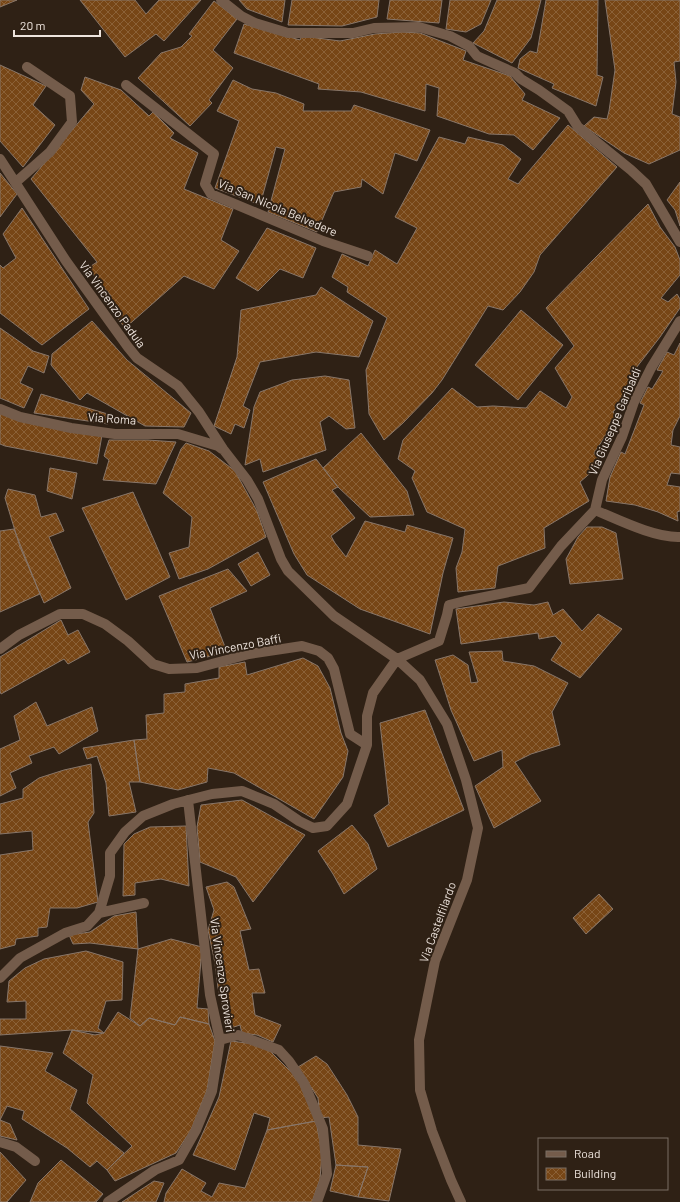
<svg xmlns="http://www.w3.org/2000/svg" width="680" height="1202" viewBox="0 0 680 1202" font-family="Barlow,sans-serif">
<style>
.building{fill:url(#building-cross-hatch);stroke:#887669}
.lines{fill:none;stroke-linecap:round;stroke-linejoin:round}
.minor{stroke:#745c4b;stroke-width:10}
.labels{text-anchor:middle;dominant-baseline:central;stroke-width:4;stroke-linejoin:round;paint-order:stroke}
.street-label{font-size:12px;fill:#eee4dd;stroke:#2f2115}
</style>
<defs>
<pattern id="building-cross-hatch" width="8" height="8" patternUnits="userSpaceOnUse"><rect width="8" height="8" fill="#774616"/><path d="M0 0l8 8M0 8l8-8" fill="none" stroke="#8b6137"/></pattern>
</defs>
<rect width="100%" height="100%" fill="#2f2115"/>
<path class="building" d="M0 0H17L0 7Z
M80 0H135L146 14 159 0H201L164 41 156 34 125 57Z
M239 0H285L282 22 247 9Z
M292 0H379L377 17 342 26 288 25Z
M390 0H442L439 23 387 19Z
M450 0H491L481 24 466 32 446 29Z
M497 0H541L531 38 512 63 473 43 484 31Z
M546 0H598L597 75 603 77 596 106 552 88 554 84 518 68 520 59 530 51 537 53Z
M605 0H680V61L674 62 676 82 672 114 680 117V150L649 164 624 153 584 126 594 117 607 119 609 111 615 70Z
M214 1 237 19 213 50 233 68 209 100 212 103 190 126 138 78 161 53 181 47 192 36 189 34Z
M244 24 300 40 302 36 340 41 375 34 402 32 420 33 466 51 463 60 510 76 525 94 522 100 560 118 533 150 514 135 489 134 437 116 439 88 426 84 425 111 361 92 318 89 319 84 234 53Z
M0 65 46 86 33 105 55 125 23 167 0 141Z
M85 77 121 90 149 116 153 112 174 133 170 138 198 153 184 189 233 209 221 240 239 251 214 289 184 276 125 328 104 301 111 296 88 268 97 262 31 179 94 104 81 90Z
M233 80 252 89 276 93 304 104 303 111H351L354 105 430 130 417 161 395 153 383 194 362 179 361 187 334 192 317 232 268 212 285 149 276 147 260 205 215 188 239 121 217 111Z
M568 125 617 167 540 255 534 272 520 292 503 310 488 306 442 380 432 393 403 423 384 440 369 414 366 370 387 318 347 292 348 287 332 277 342 254 368 266 375 250 397 264 417 228 395 217 439 137 465 144 468 137 503 145 521 159 508 179 518 184Z
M0 173 17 194 0 217Z
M680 182V226L675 210 667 200Z
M648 204 660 227 675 247 680 260V275L661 298 668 302 677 294 680 299V308L660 337 633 372 637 378 632 391 613 412 618 417 594 453 602 463 580 482 589 501 544 528 545 548 498 566 495 588 458 592 456 568 462 552 465 529 427 512 412 478 415 471 398 459 403 440 452 388 477 407 493 406 526 408 540 391 566 408 572 397 555 368 574 346 546 308Z
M22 208 89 309 42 345 0 313V265L3 268 16 258 3 234Z
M267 228 316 248 303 278 280 269 258 291 236 278Z
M321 287 373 321 359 357 316 352 260 362 243 406 250 410 244 428 235 424 231 434 214 426 237 357 241 310 316 295Z
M521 310 563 345 518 400 475 365Z
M92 321 127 360 191 413 184 427 145 426 87 393 80 400 51 365 52 354Z
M0 328 33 351 49 356 44 373 28 366 20 383 33 389 24 408 0 398Z
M680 343V416L673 430 671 445 680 447V474L671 473 667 485 680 487V511L677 512 678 521 658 512 635 505 606 501 610 477 621 452 625 454 644 405 640 403 648 387 652 389 663 371 657 370 667 352 674 355Z
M325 376 349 380 355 428 346 429 329 416 320 422 326 450 263 472 260 459 245 465 254 407 260 392 292 380Z
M41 394 111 415 108 424 34 413Z
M0 413 102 435 97 464 5 446 0 444Z
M361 433 407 491 414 515 370 517 338 487 323 468Z
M109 440H148L176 442 156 484 103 480 109 460 104 456Z
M186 443 209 451 235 471 257 511 266 537 208 569 179 579 169 553 189 547 192 517 163 493 181 449Z
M316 459 338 487 332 490 355 518 331 536 335 543 346 557 365 521 405 532 407 525 453 538 443 573 430 634 360 609 307 575 294 554 263 482Z
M50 468 77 473 72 499 47 491Z
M8 489 35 495 41 517 56 513 64 531 49 537 71 588 44 603 20 547 5 498Z
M133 492 170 577 126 600 82 508Z
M587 527H602L616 533 623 579 570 584 566 559 578 537Z
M14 529 40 594 0 612V531Z
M258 552 270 575 251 586 238 564Z
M228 569 247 591 210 608 227 652 187 662 159 596Z
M504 602 534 605 548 602 553 615 563 609 582 631 598 614 622 629 580 678 551 660 562 643 555 636 539 639 538 633 461 644 456 609Z
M61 620 68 635 78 630 90 652 68 664 64 659 1 694 0 691V657Z
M502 651 503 661 534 666 568 683 552 712 560 745 531 754 515 762 541 801 494 828 475 786 503 767 502 750 474 761 451 710 435 660 453 655 468 665 471 683 478 682 469 652Z
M303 658 318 666 330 688 341 733 348 751 343 777 314 819 234 773 208 768 207 782 178 790 140 782 134 740 147 739 146 715 164 713V694L185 692V684L219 678V667L245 662 247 675Z
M36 702 47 726 92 707 98 731 59 754 54 747 29 756 32 763 10 773 16 788 0 796V749L20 740 14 716Z
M425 710 464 810 388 847 374 815 389 804 380 723Z
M134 740 140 782H129L136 812 109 816 106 783 97 756 87 759 83 748Z
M91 764 94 813 88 822 98 902 77 908H50L47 927 38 928V936L16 939 15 945 0 949V855L33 850 32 831 0 834V804L23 798V789L39 778 64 770Z
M242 800 305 835 253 902 236 877 200 862 197 827 201 805Z
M352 825 368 844 377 869 344 894 333 874 318 851Z
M186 826 189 886 161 879 135 883V895L123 896 124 844 134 834 150 827Z
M227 882 234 887 251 929 240 931 249 970 259 969 265 993H252L255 1015 281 1025 273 1042 257 1035 242 1033 240 1025 228 1029 218 988 215 963 208 930 214 910 206 887Z
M599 894 613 909 586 934 573 918Z
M136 912 138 949 90 943 73 944 69 935 90 932 114 916Z
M171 939 202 947 197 1008 208 1009 209 1024 180 1017 175 1025 149 1018 140 1026 130 1018 138 949Z
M86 951 123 962 122 1000 106 1001 98 1028 104 1033 72 1030 0 1035V1019H26V1001L7 1002 9 981 25 968 44 959Z
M118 1012 140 1026 149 1018 175 1025 180 1017 209 1024 215 1041 207 1090 191 1130 176 1153 115 1181 107 1170 132 1146 87 1103 93 1075 63 1053 72 1030 95 1035 104 1033Z
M231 1041 254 1044 270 1051 297 1078 316 1121 267 1130 270 1118 254 1113 235 1170 193 1155 219 1097Z
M0 1046 53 1053 45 1071 77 1090 70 1109 124 1153 107 1170 97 1161 90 1167 67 1148 22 1119 24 1111 7 1106 0 1120 10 1124 17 1140 0 1136Z
M316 1056 327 1064 347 1095 358 1117V1145L401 1149 389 1201 358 1197 368 1167 336 1165 329 1117 320 1118 318 1098 298 1067Z
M316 1121 322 1153 320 1179 312 1202H164L166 1193 182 1169 206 1183 201 1191 212 1197 219 1183 245 1188 267 1130Z
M0 1152 26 1180 7 1202H0Z
M61 1160 103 1194 96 1202H30L38 1183Z
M336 1165 368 1167 358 1197 330 1191Z
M154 1181 164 1183 156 1202H122Z"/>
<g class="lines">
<path class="minor" d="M221 0 241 16 255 23 288 33H353L374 28 419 27 450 36 469 46 477 56 515 73 521 79 539 90 568 111 578 127 631 170 646 184 680 242
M126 85 214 154 205 184 211 194 323 241 368 256
M0 159 66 261 128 347 137 358 178 386 199 412 223 449 247 480 258 499 281 559 288 571 334 616 397 659 420 680 447 724 466 780 478 828 467 880 435 961 419 1040 420 1090 432 1131 451 1180 461 1202
M16 182 50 152 72 122 70 96 27 67
M0 409 20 417 71 428 115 434H178L218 446 222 449
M595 510C619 520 655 538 680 537
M0 649 19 635 60 614H83L105 624 128 641 153 664 169 669 197 668 249 654 302 646 319 651 328 658 334 669 350 734 367 745
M99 913 144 903
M0 978 20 958 65 933 87 926 99 913 110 876V853L125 832 143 816 173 804 212 794 242 791 274 804 299 821 313 828 327 826 347 804 367 745V716L373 693 397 659 439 641 447 615 449 605 465 601 529 588 561 546 595 510 602 480 622 437 634 402 651 368 680 321
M220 1040 238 1035 279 1050 289 1061 304 1083 323 1129 327 1174 317 1202
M0 1142 16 1147 35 1161
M108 1202 155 1170 179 1160 196 1130 212 1091 220 1040 210 995 188 800"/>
</g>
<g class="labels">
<g class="street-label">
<text transform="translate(278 207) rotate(23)">Via San Nicola Belvedere</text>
<text transform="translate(113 304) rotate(54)">Via Vincenzo Padula</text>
<text transform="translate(112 418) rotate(4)">Via Roma</text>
<text transform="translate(614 421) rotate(-67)">Via Giuseppe Garibaldi</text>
<text transform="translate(235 646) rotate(-11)">Via Vincenzo Baffi</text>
<text transform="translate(437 922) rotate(-70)">Via Castelfilardo</text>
<text transform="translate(223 975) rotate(82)">Via Vincenzo Sprovieri</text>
</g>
</g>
<rect x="538" y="1138" width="130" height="52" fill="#2f2115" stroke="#7b6f65"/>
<rect x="546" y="1151" width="20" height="6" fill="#745c4b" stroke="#7b6f65"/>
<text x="574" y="1158" font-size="12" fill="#eee4dd">Road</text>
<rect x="546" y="1168" width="20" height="12" fill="url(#building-cross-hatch)" stroke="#7b6f65"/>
<text x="574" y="1178" font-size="12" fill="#eee4dd">Building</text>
<path d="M14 30v6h86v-6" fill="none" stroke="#eee4dd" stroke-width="2"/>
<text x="20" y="30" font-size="12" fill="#eee4dd" stroke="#2f2115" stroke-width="3" paint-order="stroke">20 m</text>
</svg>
